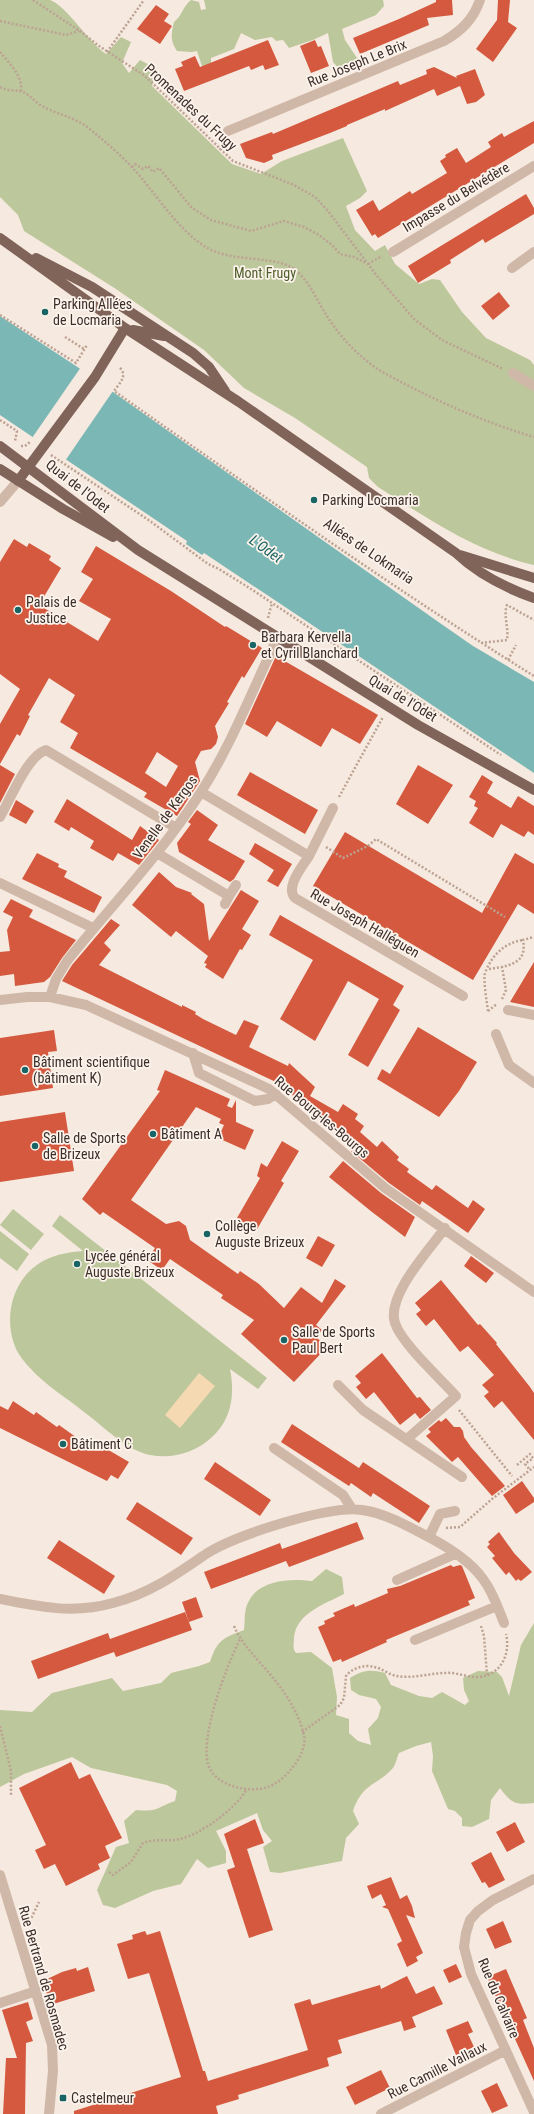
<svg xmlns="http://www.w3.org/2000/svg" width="534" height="2114" viewBox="0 0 534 2114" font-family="'Roboto Condensed',sans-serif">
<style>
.green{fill:#bcc79c}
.sand{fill:#f4d9b2}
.water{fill:#7ab7b5}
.pier{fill:#f6e9df}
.building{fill:#d4593f;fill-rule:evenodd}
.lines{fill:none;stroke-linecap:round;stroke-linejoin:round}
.path{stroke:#bca292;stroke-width:2.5;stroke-dasharray:2 2;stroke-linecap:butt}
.minor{stroke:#d0b8a9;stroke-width:10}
.major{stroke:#806359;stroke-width:10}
.poi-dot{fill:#196464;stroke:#fcf4ec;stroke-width:1.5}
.labels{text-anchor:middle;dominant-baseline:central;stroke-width:3.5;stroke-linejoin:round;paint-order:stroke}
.street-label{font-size:14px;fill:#3c2e29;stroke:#fcf4ec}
.park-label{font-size:14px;fill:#4e5e2a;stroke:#fcf4ec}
.poi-label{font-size:14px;fill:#3c2e29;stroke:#fcf4ec;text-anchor:start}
.water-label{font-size:15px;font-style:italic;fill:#196464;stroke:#fcf4ec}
</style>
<rect width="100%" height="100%" fill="#f6e9df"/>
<path class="green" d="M0 0C11 0 41 0 50 0 67 6 88 42 106 54L121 37 131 42 122 63 129 73 140 60 157 69 152 86 232 164 261 174 282 161 343 138 367 191 360 198 346 206 355 230 375 251 385 245 395 264 419 284 432 279 440 280 462 312 486 338 530 360 534 365V565C476 552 427 518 378 487L369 478 367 467 295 418 244 388 204 350 116 289 24 231 18 215 0 197Z
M191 0 199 2 201 10 206 9 204 0H383L384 6 376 15 342 29 345 40 359 61 353 69 341 71 333 62 328 33 313 40 289 48 283 40 276 41 272 37 255 40 241 33 234 49 211 58V68L204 72 197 51 192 52 177 51C170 41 171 34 174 22 182 16 183 6 191 0Z
M13 1209 44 1234 31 1250 0 1225Z
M60 1215 267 1378 258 1389 230 1369C235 1394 232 1420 211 1438 194 1453 173 1459 150 1455 144 1454 135 1450 130 1447 114 1438 99 1423 84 1412 67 1398 45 1385 30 1368 25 1363 19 1355 16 1349 2 1317 13 1276 45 1260 57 1254 70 1252 83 1251L52 1226Z
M0 1231 29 1254 17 1271 0 1258Z
M326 1569 342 1577 344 1594C325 1604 296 1613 294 1638 294 1644 292 1648 296 1653L311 1652 332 1668 337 1697 336 1715 349 1719V1733L358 1741 371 1745 368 1729 378 1718 381 1707 376 1699 359 1695 351 1690 350 1678C363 1670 370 1669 385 1673L391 1685 419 1696 432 1698 442 1692 465 1705 469 1701 464 1690 463 1678 478 1671 497 1672 502 1677 509 1696 521 1645 534 1623V1803C515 1805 511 1803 500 1788L491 1800 489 1819 472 1827 462 1826V1818L455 1811 448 1809 432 1771 433 1756 431 1742 416 1746 399 1753C397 1757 396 1764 393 1768 377 1786 363 1782 353 1811L359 1824 346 1838 342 1861 280 1873 270 1872 263 1847 272 1841 263 1830 257 1813 216 1831 226 1851V1863L208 1868 197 1859 181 1884 153 1891 115 1908 103 1905 97 1890 116 1847 129 1843 124 1821 136 1810C159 1812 155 1808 175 1801L177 1791 167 1785 91 1768 72 1757 24 1774 0 1787V1710L32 1712 52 1693 112 1678 123 1691 161 1683 171 1673 199 1666 210 1662C217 1640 223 1638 244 1630 245 1623 244 1612 247 1605 256 1580 289 1578 312 1581Z"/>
<path class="sand" d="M199 1373 215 1386 180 1428 165 1415Z"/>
<path class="water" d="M0 316 79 368 437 621 473 646 534 682V773L204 553 202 555 186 544 187 541 0 415Z"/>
<path class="pier" d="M81 367 113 391 65 461 32 438Z"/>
<path class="building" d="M436 0H452L453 15 427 18 429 25 360 54 353 38 399 19 436 2Z
M498 0H510L508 22 517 28 493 62 476 49 497 20Z
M156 5 169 14 164 21 172 26 160 44 137 29Z
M268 40 279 65 265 70 263 65 251 70 249 66 184 91 175 69 183 66 181 62 195 56 200 67Z
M315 40 318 47 321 46 329 66 311 73 300 46Z
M434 67 457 78 456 76 475 69 485 95 476 102 467 104 460 86 437 96 434 89 385 111V109L347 125V126L330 133 272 155 273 159 264 163 246 158 240 144 272 132 273 134 398 81 400 85 427 74 426 70Z
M534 121V143L378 238 375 234 372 236 356 210 373 200 379 211 410 191 412 194 447 173 440 161 446 157 445 155 457 148 466 163 491 147 488 142 502 133 504 137Z
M526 194 534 208V214L485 243 483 239 450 260 451 263 418 283 408 266Z
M499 292 510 306 493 320 481 306Z
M14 539 27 547 29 543 51 556 49 560 61 568 39 605 98 641 111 619 79 601 93 579 81 572 96 546 171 591 225 627 226 626 262 648 244 678 242 676 227 702 229 703 215 726 218 737 216 744 211 749 201 751 195 762 200 781 177 816 144 797 147 793 70 748 78 733 60 722 75 695 49 678 28 715 30 716 20 736 17 734 0 764V724L20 689 0 674V562ZM157 752 178 766 166 787 145 773Z
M276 656 378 715 360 744 332 728 321 747 277 721 267 737 245 724Z
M0 765 15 774 0 803Z
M418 765 453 785 428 824 396 804Z
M250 772 318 810 305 834 237 795Z
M482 775 493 782 487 793 511 808 518 796 534 806V835L528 831 524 837 501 824 493 838 469 823 478 808 474 806 476 801 469 797Z
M67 799 132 840 140 826 159 840 139 865 118 853 113 861 90 848 94 841 71 827 69 831 54 822Z
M16 800 34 811 26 824 9 815Z
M197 810 218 825 208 840 245 861 234 879 230 882 179 852 177 843 191 824 188 822Z
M345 832 482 913 515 853 534 864V914L518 904 473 980 313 886Z
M255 843 292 864 278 887 267 881 274 870 249 854Z
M37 853 59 864 58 867 67 871 64 877 102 897 94 913 22 879Z
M159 872 176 887 192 893 191 894 204 904 209 941 241 890 259 901 242 929 251 935 242 950 240 949 223 979 205 967 207 964 204 963 208 956 176 931 171 937 132 905Z
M11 899 33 910 29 917 76 940 62 958 50 977 44 982 15 986 14 974 0 976V952L10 951 7 930 13 917 3 912Z
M280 915 404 986 393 1005 400 1010 368 1067 348 1055 379 999 348 981 315 1041 280 1019 313 960 269 935Z
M111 919 120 925 104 943 111 950 99 965 182 1007V1005L196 1012 195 1014 203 1019 236 1035 244 1020 259 1026 249 1047 288 1066 289 1063 315 1087 310 1096 338 1112 343 1104 358 1114 355 1119 364 1126 360 1132 377 1147 382 1141 399 1157 397 1160 409 1169 407 1172 432 1190 436 1185 468 1208 473 1200 485 1209 468 1233 422 1201 420 1205 389 1183 351 1151 354 1147 278 1083 62 981 72 965Z
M534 962V1007L510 1002Z
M418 1027 477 1062 459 1091 439 1117 377 1079 382 1069 390 1074Z
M54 1030 57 1051 48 1052 53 1088 0 1096V1038Z
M165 1070 230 1099 227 1106 232 1108 236 1100V1122L254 1130 245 1150 218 1138 224 1125 219 1123 221 1119 196 1107 131 1200 166 1224 179 1221 186 1226 190 1240 238 1274 240 1271 259 1284 284 1308 301 1287 322 1303 335 1279 346 1286 316 1325 322 1330 316 1337 327 1347 294 1382 241 1334 254 1320 221 1298 223 1295 170 1259 162 1270 147 1260 155 1248 103 1212 100 1215 82 1199 160 1091 157 1090Z
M65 1112 74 1171 0 1182V1122Z
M282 1141 299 1151 281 1181 284 1183 256 1231 242 1230 243 1222 237 1218 260 1178 257 1176 261 1163 267 1167Z
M343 1161 381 1193 415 1217 405 1237 372 1212 329 1177Z
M318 1236 335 1245 322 1267 306 1258Z
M471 1256 494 1273 486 1283 464 1266Z
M441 1280 478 1325 480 1324 497 1343 496 1344 530 1387 534 1393V1440L502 1401 494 1408 484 1396 489 1392 482 1385 494 1375 468 1346 460 1352 434 1319 426 1326 416 1314 421 1310 415 1303Z
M382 1353 417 1398 420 1397 431 1410 420 1419 415 1413 400 1425 374 1392 366 1399 356 1387 361 1383 355 1376Z
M13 1401 34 1415 36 1412 57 1427 59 1425 80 1440 82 1437 103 1451 105 1448 129 1462 118 1479 111 1475 107 1481 0 1428V1406L8 1410Z
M446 1418 454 1427H460L463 1431 464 1437 471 1447 505 1486 492 1496 458 1457 452 1462 426 1436 431 1432 428 1429 439 1420 441 1422Z
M292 1424 359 1468 363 1462 430 1506 419 1523 373 1493 371 1497 351 1483 349 1486 281 1442Z
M215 1462 271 1500 260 1516 204 1479Z
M522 1481 534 1498V1502L516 1514 503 1495Z
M137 1502 193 1538 181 1555 126 1519Z
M357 1522 364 1539 289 1567 286 1561 211 1589 204 1572 280 1543 282 1549Z
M499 1532 514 1553 532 1572 521 1581 518 1579 516 1581 509 1572 506 1575 492 1558 495 1556 487 1547 490 1544 488 1542Z
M59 1540 115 1576 104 1594 47 1558Z
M451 1565 453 1567 460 1565 462 1566 475 1598 468 1601 470 1605 386 1640 387 1642 342 1662 341 1659 333 1662 318 1627 325 1624 324 1621 335 1616 333 1613 354 1604 355 1607 388 1593 387 1589 400 1586Z
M196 1597 203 1617 189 1622 182 1602Z
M185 1612 192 1630 116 1657 114 1652 38 1679 31 1661 108 1633 110 1639Z
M71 1762 79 1779 90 1774 122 1838 105 1846 110 1858 98 1864 100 1869 66 1886 55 1864 44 1869 35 1850 46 1845 19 1788Z
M255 1819 264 1843 247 1849 273 1930 249 1938 227 1870 235 1867 224 1834Z
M515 1822 525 1842 507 1852 496 1832Z
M491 1852 505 1880 489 1888 485 1882 482 1883 471 1863Z
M391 1877 400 1899 407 1895 412 1906 415 1918 406 1915 423 1953 416 1957 418 1961 407 1967 397 1944 402 1941 388 1909 382 1907 386 1905 381 1894 372 1899 367 1886Z
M503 1921 512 1942 495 1949 486 1929Z
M145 1931 147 1935 160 1931 203 2071H205L208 2081 308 2050 294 2004 310 1999 312 2005 380 1985 381 1989 407 1976 416 1994 434 1986 443 2004 412 2017 416 2027 404 2031 401 2021 338 2040 342 2053 327 2058 329 2066 238 2095 239 2099 216 2106 218 2114H74V2111L181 2077 149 1973 128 1979 117 1944 133 1939 132 1935Z
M456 1964 462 1977 449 1983 443 1970Z
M88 1967 95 1991 50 2005 43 1981 62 1972 76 1968 77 1971Z
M506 1969 527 2018 523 2020 534 2048V2081L487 1977Z
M28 2002 33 2019 26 2022 33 2041 26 2043 25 2114H3L6 2058H17L2 2010Z
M468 2021 473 2032 468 2034 474 2047 456 2055 446 2030Z
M381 2070 390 2088 355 2105 346 2087Z
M497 2083 508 2106 492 2113 481 2091Z"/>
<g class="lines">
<path class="path" d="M33 0 80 31 99 46 145 76 233 161 294 185 315 197 328 211 377 276 414 319 442 340 503 369
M0 21 66 35 79 31
M0 52C9 63 23 76 21 91
M107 52 144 0
M0 87C9 92 15 89 23 92 30 95 35 102 42 106 58 115 76 117 91 130 109 145 128 161 143 180 162 203 179 229 204 246 232 264 272 254 294 269 309 280 317 301 327 316 340 337 358 356 379 370 427 397 480 421 534 437
M220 150 224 142
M132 167 135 164 143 169 148 166 153 172 159 168 192 208 211 220 251 231 284 221 304 227 319 235 332 245 340 254 354 257 366 263
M368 264 382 256
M0 315 76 363 87 345
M65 337 84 349
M120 368C128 376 119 384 114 391 252 488 391 587 534 676
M0 420 17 431 15 441
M21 446H25L30 442
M51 455 150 521 208 564 219 569 251 589 501 755
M268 618 272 603
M481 643 507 640C509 628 503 615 507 605L534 620
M508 660 516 645
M339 797 383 717
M326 847 343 858 368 846 376 839 505 917
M489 969 502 967
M502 999 506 990 502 967C519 963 526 957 523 940L534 937
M488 1011 497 1004
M488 1011C487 1003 483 980 485 973 492 955 504 943 523 940
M459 1410 512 1476
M517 1465 530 1454 533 1458 525 1464 530 1470
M446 1528 460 1527 492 1499 534 1467
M234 1626C241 1642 251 1652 262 1665 280 1685 298 1709 304 1735 308 1754 285 1781 268 1787 249 1793 218 1787 209 1767 198 1739 227 1665 240 1639
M481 1626 484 1636 487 1675
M0 1726 11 1771V1795
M302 1732 340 1705 344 1698 346 1676C352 1668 365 1664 374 1667 382 1668 389 1675 397 1676 413 1679 430 1673 446 1673 456 1672 466 1677 476 1677 500 1677 511 1655 506 1634
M109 1872 113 1875 131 1862 143 1843C156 1838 168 1842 180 1839 202 1834 236 1808 247 1789
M28 1925 39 1902"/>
<path class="minor" d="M228 131 444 41C461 31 473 20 480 0
M393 252 534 166
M512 268 534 252
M513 373 534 386
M0 502 18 481
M201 792 309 856C302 867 285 887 295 898L463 996
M0 817C10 800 27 756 46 750L176 828
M157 853 229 896 225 904
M309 856 333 808
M0 883 93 928
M229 896 236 885
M50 997 56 979 67 961C112 905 162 853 201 792 232 744 253 688 278 637
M0 1000 27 997H50L86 1005 269 1089 385 1188 534 1292
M508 1010 534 1015
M496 1034 509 1065 534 1083
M193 1053 199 1073 255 1101 268 1099 276 1094
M338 1385 363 1410 462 1477
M407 1439 456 1396C440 1378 402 1344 395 1323 386 1296 429 1250 445 1228
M274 1448 343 1495 352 1509
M429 1537 440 1514 455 1511
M397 1580 455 1554
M0 1599C39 1607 74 1614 113 1603 149 1594 177 1574 206 1554 235 1535 329 1505 362 1510 383 1513 402 1523 421 1533 443 1544 469 1559 483 1579 493 1592 498 1608 504 1623
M415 1640 497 1606
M0 1875 52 2045 53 2071 49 2114
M534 1879 493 1900 478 1911 470 1920 466 1933 464 1947 471 1974 534 2112
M0 2003 36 1991
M381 2114 506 2050"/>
<path class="major" d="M0 238 125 328 239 402 456 553C478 574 506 588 534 598
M36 258 92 287 193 353 209 367 225 391
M133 330 164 336
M0 446 138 550 418 725 534 790
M0 469 63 509 113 537
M18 481 95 377 125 328
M460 555 534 578"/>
</g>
<g class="poi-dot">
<circle cx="45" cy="312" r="4"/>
<circle cx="314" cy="500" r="4"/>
<circle cx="18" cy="610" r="4"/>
<circle cx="253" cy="645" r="4"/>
<circle cx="25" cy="1070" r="4"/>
<circle cx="153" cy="1134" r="4"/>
<circle cx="35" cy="1146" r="4"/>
<circle cx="207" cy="1234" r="4"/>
<circle cx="77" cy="1264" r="4"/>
<circle cx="284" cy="1340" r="4"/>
<circle cx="63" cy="1444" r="4"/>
<rect x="59" y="2094" width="8" height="8" rx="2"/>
</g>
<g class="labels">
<g class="street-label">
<text transform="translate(357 63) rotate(-22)">Rue Joseph Le Brix</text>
<text transform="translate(191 107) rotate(43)">Promenades du Frugy</text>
<text transform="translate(456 197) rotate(-31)">Impasse du Belvédère</text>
<text transform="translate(78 486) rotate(38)">Quai de l'Odet</text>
<text transform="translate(369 551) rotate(34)">Allées de Lokmaria</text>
<text transform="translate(403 698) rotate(31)">Quai de l'Odet</text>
<text transform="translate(165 817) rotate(-54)">Venelle de Kergos</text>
<text transform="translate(365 923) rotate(30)">Rue Joseph Halléguen</text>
<text transform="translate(322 1117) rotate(40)">Rue Bourg-les-Bourgs</text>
<text transform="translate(44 1978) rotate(74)">Rue Bertrand de Rosmadec</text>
<text transform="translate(499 1998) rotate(67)">Rue du Calvaire</text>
<text transform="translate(437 2070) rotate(-27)">Rue Camille Vallaux</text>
</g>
<g class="park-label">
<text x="265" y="273">Mont Frugy</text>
</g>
<g class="poi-label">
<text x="53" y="304">Parking Allées<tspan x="53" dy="16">de Locmaria</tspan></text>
<text x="322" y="500">Parking Locmaria</text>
<text x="26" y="602">Palais de<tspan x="26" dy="16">Justice</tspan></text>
<text x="261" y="637">Barbara Kervella<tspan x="261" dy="16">et Cyril Blanchard</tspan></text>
<text x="33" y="1062">Bâtiment scientifique<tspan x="33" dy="16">(bâtiment K)</tspan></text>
<text x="161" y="1134">Bâtiment A</text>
<text x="43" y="1138">Salle de Sports<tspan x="43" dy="16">de Brizeux</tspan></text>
<text x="215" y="1226">Collège<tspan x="215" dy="16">Auguste Brizeux</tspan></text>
<text x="85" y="1256">Lycée général<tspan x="85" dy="16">Auguste Brizeux</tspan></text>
<text x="292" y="1332">Salle de Sports<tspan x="292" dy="16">Paul Bert</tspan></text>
<text x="71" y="1444">Bâtiment C</text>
<text x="71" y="2098">Castelmeur</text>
</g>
<g class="water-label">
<text transform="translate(266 549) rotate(35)">L'Odet</text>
</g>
</g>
</svg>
